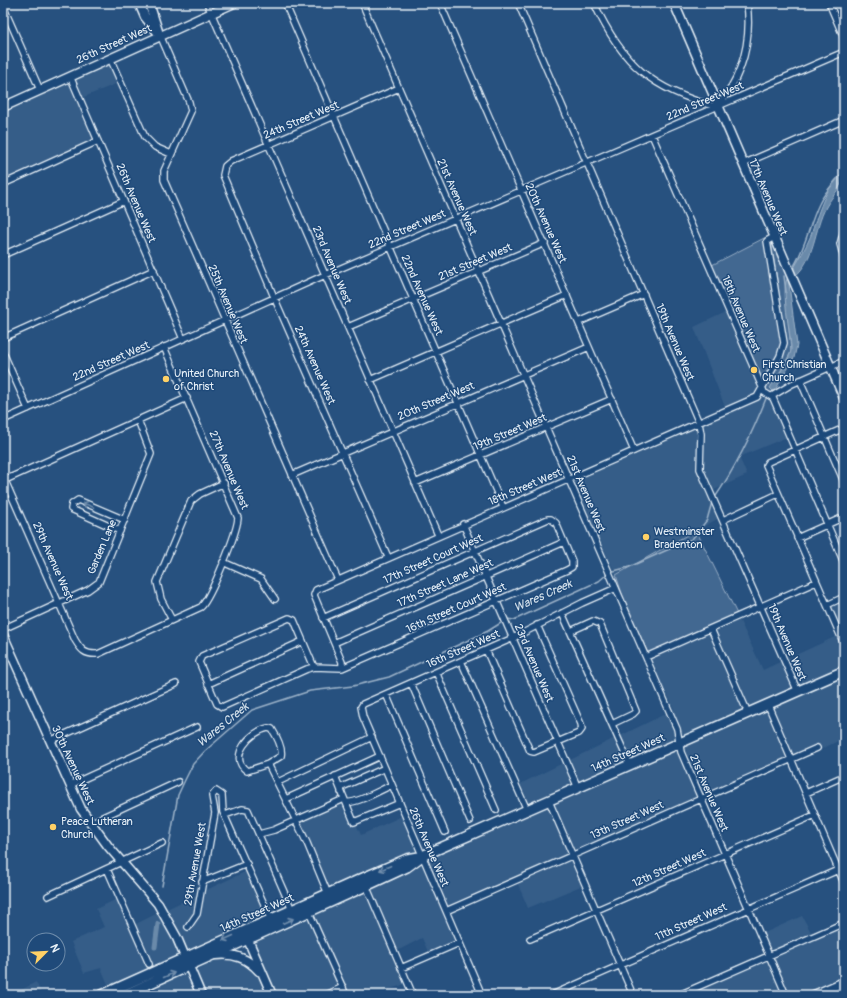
<svg xmlns="http://www.w3.org/2000/svg" width="847" height="998" viewBox="0 0 847 998" font-family="Pangolin,sans-serif">
<style>
.built{fill:#355d88}
.green{fill:#436891;stroke:#96acc4}
.water{fill:#6b8aaa;stroke:#9db3c9}
.lines{fill:none;stroke-linecap:round;stroke-linejoin:round}
.stream{stroke:#9db3c9;stroke-width:1.5}
.canal{stroke:#6b8aaa;stroke-width:5}
.street-casing{stroke:#e8f1f8;stroke-width:8}
.secondary-casing{stroke:#e8f1f8;stroke-width:11}
.primary-casing{stroke:#e8f1f8;stroke-width:12}
.street{stroke:#1f4a7a;stroke-width:5.5}
.secondary{stroke:#1f4a7a;stroke-width:8}
.primary{stroke:#1f4a7a;stroke-width:9}
.oneway{stroke:#6f8dac}
.poi-dot{fill:#ffd166;stroke:#1f4a7a;stroke-width:1.5}
.labels{text-anchor:middle;dominant-baseline:central;stroke-width:3;stroke-linejoin:round;paint-order:stroke}
.street-label{font-size:11px;fill:#e8f1f8;stroke:#1f4a7a}
.poi-label{font-size:11px;fill:#e8f1f8;stroke:#1f4a7a;text-anchor:start}
.water-label{font-size:12px;font-style:italic;fill:#d5e2ec;stroke:#1f4a7a}
</style>
<rect width="100%" height="100%" fill="#27517f"/>
<filter id="ink" filterUnits="userSpaceOnUse"><feTurbulence type="fractalNoise" baseFrequency=".025" numOctaves="2"/><feDisplacementMap in="SourceGraphic" scale="8" xChannelSelector="R" yChannelSelector="G"/><feConvolveMatrix kernelMatrix="1 2 1 2 8 2 1 2 1" color-interpolation-filters="sRGB"/></filter>
<g filter="url(#ink)">
<path class="built" d="M108 61 118 83 84 97 102 142 73 77Z
M68 80 95 140 3 181V109Z
M726 312 759 387 752 397 701 419 725 407 694 327Z
M762 393 771 400 787 437 739 457 747 475 714 490 717 501 703 468 704 434 702 424 754 401Z
M697 426 698 470 719 518 616 575 573 483 617 461Z
M844 600V637L830 606Z
M739 619 763 670 782 661 794 691 750 710 715 630Z
M710 632 745 712 682 740 681 732 672 710 674 709 650 658Z
M837 636 844 651V669L799 688 787 659Z
M844 674V738L795 762 820 749 818 745 792 756 771 706Z
M766 708 787 758 703 796 683 745Z
M667 713 676 734 677 742 632 762 620 736Z
M615 738 627 764 579 785 568 761Z
M678 747 698 798 574 852 553 802Z
M563 763 574 787 529 807 520 784Z
M342 802 352 823 356 824 361 835 402 816 418 854 330 890 300 822Z
M548 804 569 854 447 907 426 857Z
M571 858 583 885 528 908 517 882Z
M421 860 456 942 429 954 422 938 397 951 370 887Z
M247 871 267 918 187 955 165 910 198 894 194 914 185 927 189 930 199 915 204 891Z
M365 890 405 984 385 991 386 995H349L314 916 365 893Z
M117 899 147 967 152 965 134 925 160 912 182 957 110 989 101 968 84 973 71 942 104 927 96 909Z
M802 916 812 934 770 953 762 934Z
M309 919 340 986 321 995H275L252 944Z
M844 927V979L808 995H789L772 957Z
M224 957 240 959 260 975 269 995H204L194 971Z
M767 960 783 995H686Z
M189 973 198 995H162L158 986Z
M36 982 42 995H12Z"/>
<path class="green" d="M770 235 766 238 782 343 778 355 762 381 712 265Z
M772 240 788 277 786 298 791 352 771 388 774 392 772 393 767 391 765 387 783 357 787 343 771 241Z
M696 530 737 614 648 653 623 597 616 575Z"/>
<path class="water" d="M844 173C844 185 832 196 826 207 814 229 815 260 794 277L792 271C799 260 806 247 811 235 817 217 826 183 844 173Z
M788 277 797 345 794 358 774 392 770 388C775 380 790 359 791 350 791 333 780 289 788 277Z"/>
<g class="lines">
<path class="stream" d="M841 175 844 172
M794 266C806 246 809 225 819 204 823 195 830 187 837 179
M784 276 786 292
M714 499C736 467 753 432 767 396
M610 572 629 567 692 539 707 520 712 502
M507 619 514 620 599 581 607 574
M162 886 178 795 185 780 193 764 205 751 252 710 310 691 353 686 389 677 488 631 504 621"/>
<path class="canal" d="M155 947 158 924
M149 995V989"/>
<defs>
<path id="street" d="M207 3 438 535
M285 3 503 507
M362 3 677 729 681 752 786 995
M440 3 634 451
M518 3 699 423 701 434 700 469 798 692
M594 3C622 64 652 90 717 107 743 76 752 42 747 3
M829 3 844 38
M3 6 40 90
M160 35 189 102 191 111 164 171V180L338 580
M110 58 145 137 155 147 171 154
M70 76 183 339
M652 135 762 387 764 392 773 398 844 563
M743 164 844 120
M3 184 98 141
M844 230 840 244 844 259
M3 255 124 201
M579 322 644 294
M348 327 545 243
M3 338 154 270
M3 352 28 409
M370 380 567 295
M800 380 844 482
M772 396 792 384 844 361
M3 420 325 275 844 52
M844 428 768 462 766 465 844 644
M292 475 589 347
M3 476 75 640C81 650 85 655 98 654L201 607C211 597 237 533 238 518L164 347
M5 480 187 398
M415 483 612 399
M723 520 778 494
M463 524 578 788
M120 531 71 509 72 504 78 500 125 520
M797 538 844 517
M388 557 274 297 223 175 225 166 231 161 399 88
M223 562 261 579 275 599
M827 605 844 597
M562 613 630 765
M172 620 161 599 157 582 191 501 200 494 224 483
M3 629 88 590 99 582 151 454 138 420
M711 629 748 713
M571 631 593 621 600 624 636 711 633 714 612 724
M334 643 564 542
M486 650 530 751 534 752 579 733 582 729 581 724 537 625
M646 657 816 582
M461 661 527 810
M314 667 294 620 289 618 202 656 199 662 217 704 222 707 307 669 314 667 342 668 567 570 572 567V561L556 523 551 519H548L323 618
M342 668V662L314 595 316 590 757 397 780 356 784 343 767 241 774 237
M436 672 496 810
M411 683 470 821
M208 684 303 641
M386 694 445 832
M768 705 844 883
M268 728 272 729C277 737 283 748 281 756L268 764 247 771C227 757 251 731 268 728Z
M50 741 176 684
M268 764 307 843 328 894
M335 776 354 822 400 803
M278 782 372 737
M70 785 197 727
M341 792 342 787 385 768
M806 793 844 776
M286 799 380 756
M549 801 633 995
M346 802C355 805 382 789 392 785
M225 815 242 809 248 810 292 910
M90 823 178 782
M259 834 274 830 344 799
M107 869 149 964
M202 882 247 864
M365 883 413 995
M48 896 162 843
M308 910 346 995
M446 911 817 748
M188 927 197 914 215 813 212 796 216 791 222 795 223 812 272 922
M530 939 815 815
M401 968 459 943
M326 995 343 987
M482 995 363 717 361 707 363 704 513 638 582 603 616 588
M552 995 838 870
M679 995 844 923"/>
<path id="secondary" d="M139 3 145 17 160 35
M149 3 158 31
M674 3 844 398
M3 107 234 3
M3 635 81 809 108 846 158 904 177 938 201 995
M245 933 272 995
M216 955C234 953 247 958 259 971
M814 995 844 982"/>
<path id="primary" d="M102 995 363 878 407 859 419 857
M124 995 366 886 407 867 422 856 844 671"/>
</defs>
<use href="#street" class="street-casing"/>
<use href="#secondary" class="secondary-casing"/>
<use href="#primary" class="primary-casing"/>
<use href="#street" class="street"/>
<use href="#secondary" class="secondary"/>
<use href="#primary" class="primary"/>
</g>
<defs><path id="oneway-shaft" d="M-6 0H5M1.5-3L5.5 0L1.5 3" fill="none" stroke-width="1.6" stroke-linecap="round" stroke-linejoin="round"/></defs>
<g class="oneway">
<use href="#oneway-shaft" transform="translate(88 505) rotate(-158)"/>
<use href="#oneway-shaft" transform="translate(385 868) rotate(157)"/>
<use href="#oneway-shaft" transform="translate(288 921) rotate(-24)"/>
<use href="#oneway-shaft" transform="translate(228 938) rotate(156)"/>
<use href="#oneway-shaft" transform="translate(169 975) rotate(-24)"/>
</g>
</g>
<g class="poi-dot">
<circle cx="754" cy="370" r="4"/>
<circle cx="166" cy="379" r="4"/>
<circle cx="646" cy="537" r="4"/>
<circle cx="53" cy="827" r="4"/>
</g>
<g class="labels">
<g class="street-label">
<text transform="translate(114 44) rotate(-24)">26th Street West</text>
<text transform="translate(705 101) rotate(-23)">22nd Street West</text>
<text transform="translate(301 120) rotate(-23)">24th Street West</text>
<text transform="translate(457 197) rotate(66)">21st Avenue West</text>
<text transform="translate(768 197) rotate(67)">17th Avenue West</text>
<text transform="translate(136 203) rotate(67)">26th Avenue West</text>
<text transform="translate(546 223) rotate(66)">20th Avenue West</text>
<text transform="translate(407 229) rotate(-23)">22nd Street West</text>
<text transform="translate(475 262) rotate(-23)">21st Street West</text>
<text transform="translate(332 265) rotate(67)">23rd Avenue West</text>
<text transform="translate(422 295) rotate(66)">22nd Avenue West</text>
<text transform="translate(228 304) rotate(67)">25th Avenue West</text>
<text transform="translate(741 314) rotate(67)">18th Avenue West</text>
<text transform="translate(675 342) rotate(67)">19th Avenue West</text>
<text transform="translate(111 361) rotate(-24)">22nd Street West</text>
<text transform="translate(315 365) rotate(66)">24th Avenue West</text>
<text transform="translate(436 401) rotate(-23)">20th Street West</text>
<text transform="translate(510 432) rotate(-23)">19th Street West</text>
<text transform="translate(229 470) rotate(67)">27th Avenue West</text>
<text transform="translate(525 487) rotate(-23)">18th Street West</text>
<text transform="translate(586 494) rotate(67)">21st Avenue West</text>
<text transform="translate(102 547) rotate(-67)">Garden Lane</text>
<text transform="translate(433 559) rotate(-24)">17th Street Court West</text>
<text transform="translate(53 561) rotate(66)">29th Avenue West</text>
<text transform="translate(445 583) rotate(-24)">17th Street Lane West</text>
<text transform="translate(456 608) rotate(-24)">16th Street Court West</text>
<text transform="translate(787 642) rotate(67)">19th Avenue West</text>
<text transform="translate(463 649) rotate(-24)">16th Street West</text>
<text transform="translate(534 663) rotate(67)">23rd Avenue West</text>
<text transform="translate(628 753) rotate(-24)">14th Street West</text>
<text transform="translate(73 765) rotate(65)">30th Avenue West</text>
<text transform="translate(709 793) rotate(67)">21st Avenue West</text>
<text transform="translate(627 820) rotate(-24)">13th Street West</text>
<text transform="translate(429 847) rotate(67)">26th Avenue West</text>
<text transform="translate(195 864) rotate(-80)">29th Avenue West</text>
<text transform="translate(669 868) rotate(-24)">12th Street West</text>
<text transform="translate(257 913) rotate(-24)">14th Street West</text>
<text transform="translate(691 922) rotate(-24)">11th Street West</text>
</g>
<g class="poi-label">
<text x="762" y="364">First Christian<tspan x="762" dy="13">Church</tspan></text>
<text x="174" y="373">United Church<tspan x="174" dy="13">of Christ</tspan></text>
<text x="654" y="531">Westminster<tspan x="654" dy="13">Bradenton</tspan></text>
<text x="61" y="821">Peace Lutheran<tspan x="61" dy="13">Church</tspan></text>
</g>
<g class="water-label">
<text transform="translate(543 596) rotate(-24)">Wares Creek</text>
<text transform="translate(223 725) rotate(-39)">Wares Creek</text>
</g>
</g>
<rect width="847" height="998" fill="none" stroke="#1f4a7a" stroke-width="16"/>
<rect x="8" y="8" width="831" height="982" fill="none" stroke="#e8f1f8" stroke-width="1.5" filter="url(#ink)"/>
<g transform="translate(46 952) rotate(66)"><circle r="19" fill="#1f4a7a" stroke="#6f8dac"/>
<path d="M0-3L7 15L0 10L-7 15Z" fill="#ffd166"/>
<text y="-6" font-size="11" font-weight="bold" text-anchor="middle" fill="#e8f1f8">N</text>
</g>
</svg>
